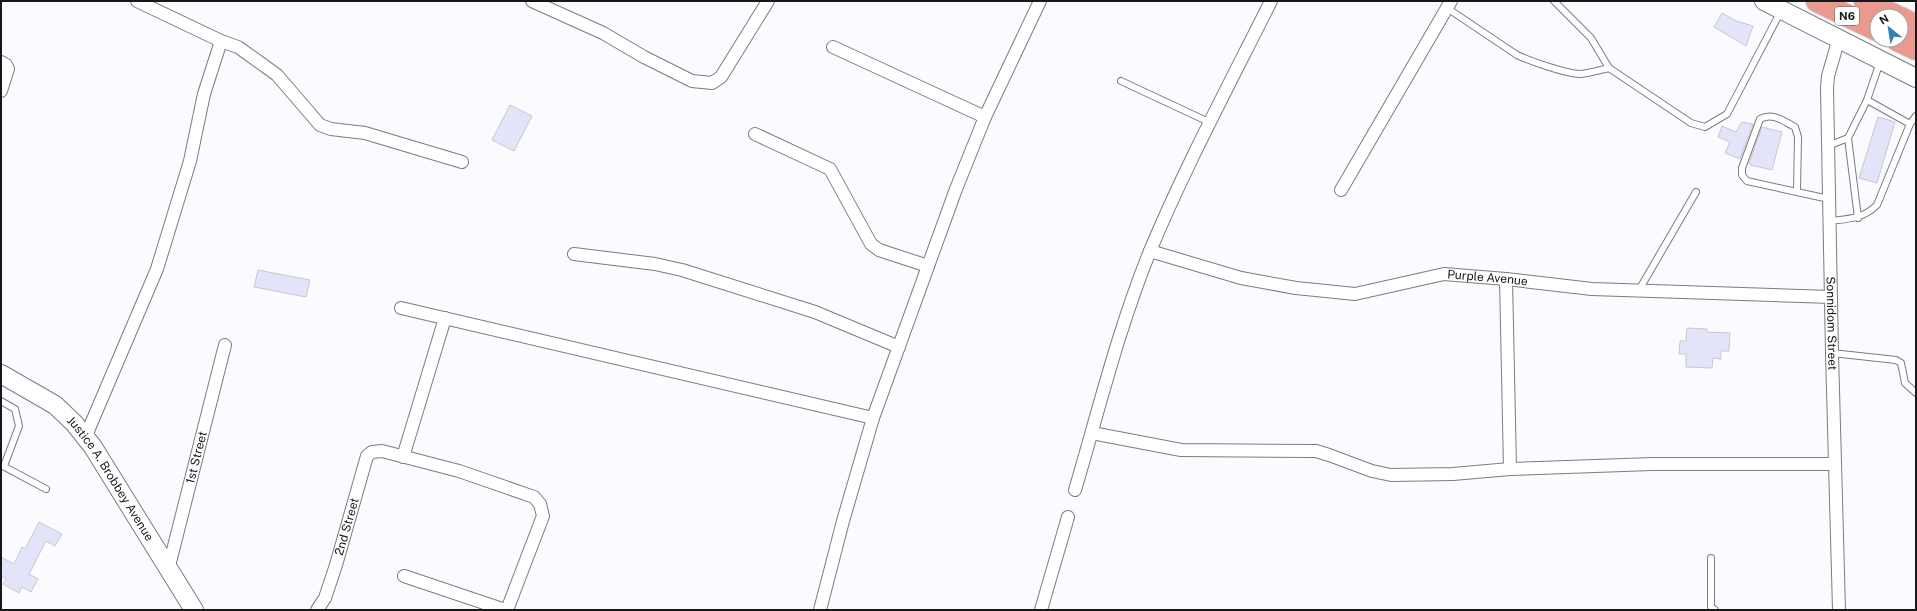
<svg xmlns="http://www.w3.org/2000/svg" width="1917" height="611" viewBox="0 0 1917 611" font-family="'Public Sans',sans-serif">
<style>
.building{fill:#e3e4fa;stroke:#c8c8ce}
.lines{fill:none;stroke-linecap:round;stroke-linejoin:round}
.lane-casing{stroke:#7b7c81;stroke-width:8}
.street-casing{stroke:#7b7c81;stroke-width:14}
.secondary-casing{stroke:#7b7c81;stroke-width:20}
.highway-casing{stroke:#d5d5d6;stroke-width:24}
.lane{stroke:#fff;stroke-width:6}
.street{stroke:#fff;stroke-width:12}
.secondary{stroke:#fff;stroke-width:18}
.highway{stroke:#e9998d;stroke-width:22}
.labels{text-anchor:middle;dominant-baseline:central;stroke-width:3.5;stroke-linejoin:round;paint-order:stroke}
.shield{fill:#fff;stroke:#5d5d5e;stroke-width:1}
.shield-label{font-size:11px;font-weight:bold;fill:#171719}
.street-label{font-size:12px;fill:#171719;stroke:#fff}
</style>
<rect width="100%" height="100%" fill="#fafaff"/>
<path class="building" d="M1722 13 1736 21 1753 26 1746 46 1714 27Z
M510 105 532 116 514 151 492 140Z
M1878 117 1895 122 1877 183 1859 178Z
M1742 122 1753 124 1740 159 1725 153 1730 142 1718 137 1722 126 1736 132Z
M1762 127 1782 132 1772 170 1750 165 1749 163Z
M258 270 310 280 306 297 254 287Z
M1687 328 1707 329V332L1730 333 1729 351H1721V359L1713 358 1712 368 1686 367V354H1679L1680 341H1686Z
M39 522 62 534 55 546 46 541 29 574 38 579 31 592 22 587 19 593 3 584 6 579 1 576V557L14 564 22 547 25 549Z"/>
<g class="lines">
<defs>
<path id="lane" d="M1554 1 1591 38 1609 68 1691 123 1705 127 1727 114 1781 11
M1447 8 1517 55C1530 61 1564 73 1579 74 1589 74 1599 70 1609 68
M1121 81 1211 123
M1867 100 1880 62
M1910 124 1916 116
M1848 138 1858 218
M1828 146 1848 138 1867 100 1910 124 1877 205C1863 219 1847 219 1829 221
M1797 191 1798 137 1795 127C1783 121 1773 112 1760 119L1742 168V175L1747 181 1829 199
M1639 290 1696 192
M1832 353 1896 360 1901 363 1905 383 1916 393
M1 401 15 409 19 426 4 466
M1 465 46 489
M1711 558V607L1715 610"/>
<g id="street">
<path d="M137 1 221 41 238 47 277 75 320 125 331 129 365 133 462 162"/>
<path d="M532 1 603 33 644 57 692 81 712 83 721 77 768 1"/>
<path id="s1" d="M1839 38 1828 76 1827 88 1832 353 1839 610"/>
<path d="M833 47 985 117"/>
<path d="M1 62 6 65 8 69 1 91"/>
<path d="M755 134 830 169 871 244 879 250 928 266"/>
<path d="M1341 190 1451 1"/>
<path id="s2" d="M1150 251 1241 278 1296 288 1355 294 1444 274 1506 279 1592 289 1831 297"/>
<path d="M574 254 655 264 682 270 815 312 899 347"/>
<path d="M1506 279 1510 469"/>
<path d="M401 308 873 418"/>
<path d="M1092 433 1181 450 1316 451 1329 455 1372 471 1391 475 1453 474 1510 469 1652 464H1835"/>
<path d="M85 438 157 269 190 161 204 94 221 41"/>
<path d="M403 457 445 318"/>
<path d="M1075 490C1099 409 1118 330 1150 251 1185 167 1230 83 1271 1"/>
<path id="s3" d="M168 570 225 345"/>
<path d="M404 576 505 610"/>
<path id="s4" d="M317 610 325 598 336 565 367 456 372 452 382 451 459 471 534 497 540 504 543 516 507 610"/>
<path d="M820 610 843 521 873 418 956 189 985 117 1040 1"/>
<path d="M1041 610 1068 517"/>
</g>
<g id="secondary">
<path d="M1764 1 1916 78"/>
<path id="s5" d="M1 374 55 405 74 423 93 447 194 610"/>
</g>
<path id="highway" d="M1817 1 1877 30
M1865 1 1896 16
M1901 18 1916 26
M1897 40 1916 49"/>
</defs>
<use href="#lane" class="lane-casing"/>
<use href="#street" class="street-casing"/>
<use href="#secondary" class="secondary-casing"/>
<use href="#highway" class="highway-casing"/>
<use href="#lane" class="lane"/>
<use href="#street" class="street"/>
<use href="#secondary" class="secondary"/>
<use href="#highway" class="highway"/>
</g>
<g class="labels">
<rect class="shield" x="1835" y="7" width="24" height="18" rx="3"/>
<g class="shield-label">
<text x="1847" y="16">N6</text>
</g>
<g class="street-label">
<text stroke="none"><textPath href="#s2" startOffset="345">Purple Avenue</textPath></text>
<text stroke="none"><textPath href="#s1" startOffset="287">Sonnidom Street</textPath></text>
<text stroke="none"><textPath href="#s3" startOffset="116">1st Street</textPath></text>
<text stroke="none"><textPath href="#s5" startOffset="155">Justice A. Brobbey Avenue</textPath></text>
<text stroke="none"><textPath href="#s4" startOffset="89">2nd Street</textPath></text>
</g>
</g>
<rect width="1917" height="611" fill="none" stroke="#171719" stroke-width="4"/>
<g transform="translate(1889 28) rotate(330)"><circle r="19" fill="#ffffff" stroke="#a2a2a3"/>
<path d="M0-3L7 15L0 10L-7 15Z" fill="#3581b4"/>
<text y="-6" font-size="11" font-weight="bold" text-anchor="middle" fill="#171719">N</text>
</g>
</svg>
